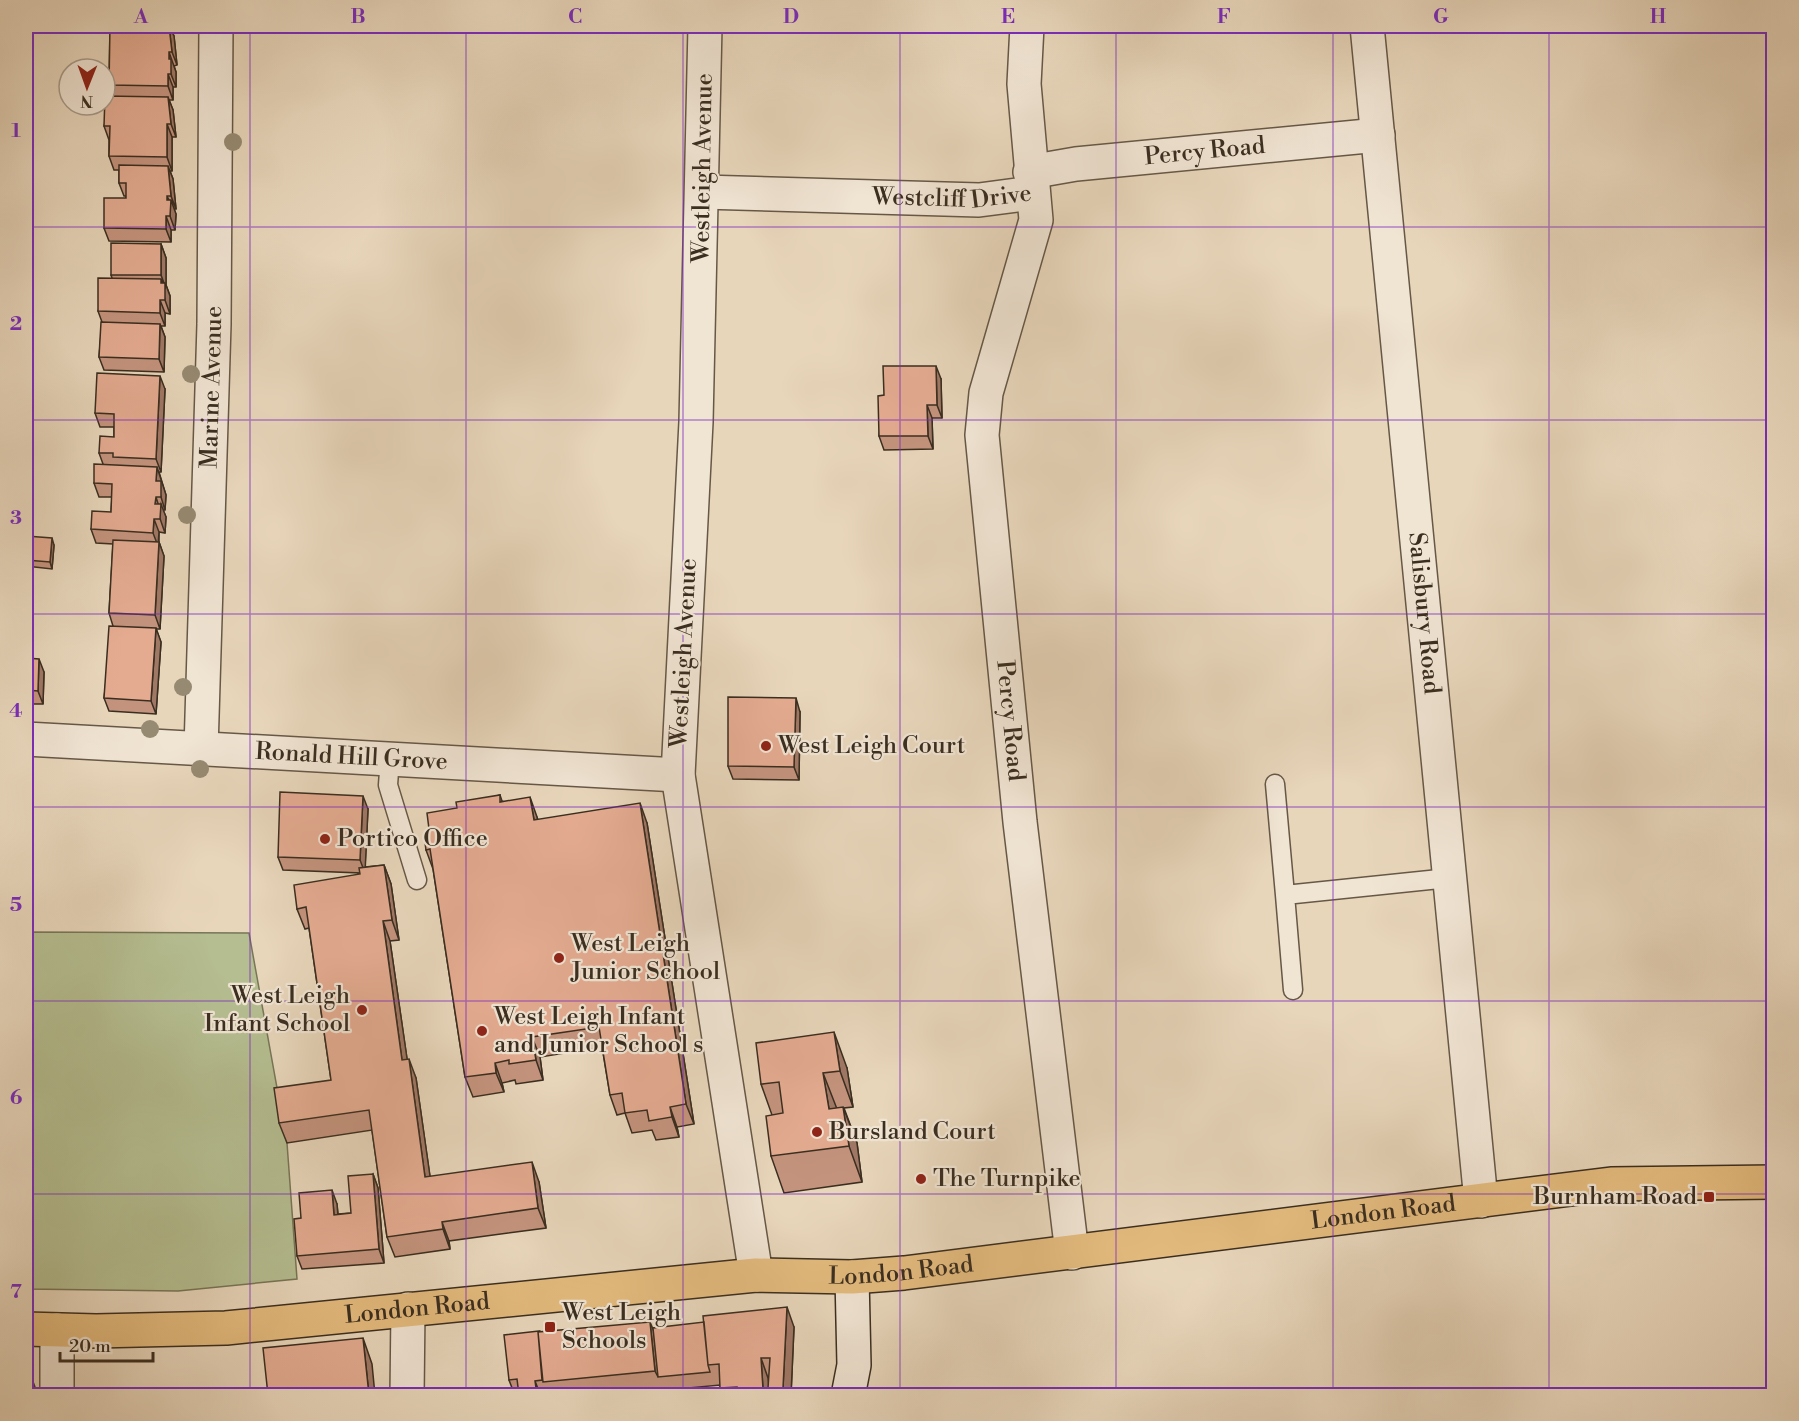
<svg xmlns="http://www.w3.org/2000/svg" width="1799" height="1421" viewBox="0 0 1799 1421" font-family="'Libre Bodoni',serif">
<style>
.green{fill:#b5be91;stroke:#787658;stroke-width:1.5}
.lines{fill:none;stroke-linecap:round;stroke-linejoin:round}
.lane-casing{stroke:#665847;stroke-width:21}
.street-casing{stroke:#665847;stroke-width:36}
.secondary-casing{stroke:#3a2e20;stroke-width:36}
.primary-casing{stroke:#3a2e20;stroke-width:36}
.lane{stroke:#f0e4d3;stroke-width:18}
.street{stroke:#f0e4d3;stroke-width:33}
.secondary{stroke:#f0e4d3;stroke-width:33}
.primary{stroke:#e4bb7e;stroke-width:33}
.tree{fill:#968a72}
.wall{fill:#c4937d;stroke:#3a2e20;stroke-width:1.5}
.shaded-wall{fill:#a07866;stroke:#3a2e20;stroke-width:1.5}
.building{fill:#e4ab91;stroke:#3a2e20;stroke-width:1.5}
.grid{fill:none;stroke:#7b2cbf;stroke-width:1.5;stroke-opacity:0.55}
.poi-dot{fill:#8f2418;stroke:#f0e4d3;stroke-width:2}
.labels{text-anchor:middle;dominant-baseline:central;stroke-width:4.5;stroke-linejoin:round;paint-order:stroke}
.street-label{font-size:24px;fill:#3a2e20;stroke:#f0e4d3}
.poi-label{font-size:24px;fill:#3a2e20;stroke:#f0e4d3;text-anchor:start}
.neatline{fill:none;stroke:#7b2cbf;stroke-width:2}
.grid-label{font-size:20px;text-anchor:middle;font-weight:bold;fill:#7b2cbf}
</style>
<rect width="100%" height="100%" fill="#e8d6bb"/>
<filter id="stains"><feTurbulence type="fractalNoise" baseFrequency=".00333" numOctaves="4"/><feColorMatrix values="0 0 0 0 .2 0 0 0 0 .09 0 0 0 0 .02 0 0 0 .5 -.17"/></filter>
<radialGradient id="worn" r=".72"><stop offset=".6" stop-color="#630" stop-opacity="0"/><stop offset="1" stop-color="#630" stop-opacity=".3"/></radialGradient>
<path class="green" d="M26 932 249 933 287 1143 297 1279 178 1291 26 1289Z"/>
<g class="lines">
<defs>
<path id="lane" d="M390 758 388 785 417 880
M1275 784 1285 895
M1293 990 1285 895 1449 878"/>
<g id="street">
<path d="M705 26 696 422 678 775 756 1275"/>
<path id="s1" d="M1027 26 1024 84 1036 220 986 393 982 435 1020 822 1072 1253"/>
<path id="s2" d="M1367 26 1481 1201"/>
<path id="s3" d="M1030 172 1076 164 1378 135"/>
<path id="s4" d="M703 192 979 200 1033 193"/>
<path id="s5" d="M26 739 678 775"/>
<path id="s6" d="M201 749 214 324 216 26"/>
<path d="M57 1396V1330"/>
<path d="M407 1396 408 1309"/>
</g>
<path id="secondary" d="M848 1396 854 1365 852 1277"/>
<g id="primary">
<path id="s7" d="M26 1329 96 1331 226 1328 756 1275 852 1277 904 1273 1611 1184 1774 1182"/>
</g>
</defs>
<use href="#lane" class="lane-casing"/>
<use href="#street" class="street-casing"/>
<use href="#secondary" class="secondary-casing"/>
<use href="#primary" class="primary-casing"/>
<use href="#lane" class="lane"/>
<use href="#street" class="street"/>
<use href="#secondary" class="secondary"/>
<use href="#primary" class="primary"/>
</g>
<g class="tree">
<circle cx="233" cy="142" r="9"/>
<circle cx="191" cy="374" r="9"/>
<circle cx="187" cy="515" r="9"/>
<circle cx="183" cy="687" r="9"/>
<circle cx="150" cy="729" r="9"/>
<circle cx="200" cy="769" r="9"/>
</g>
<path class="wall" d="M110 26H173L172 32 174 36 177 65 174 66 176 72V87H173V100H169L173 110 176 137H172V171H170L173 179 176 209H174L176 214 175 230H171V242L109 241 104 228 126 198V196H124L119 183V170H114L109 156V140L104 126 113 96 109 85Z
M161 244 166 258V285L170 296V314L165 313V326H161L165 337 164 372 104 370 99 357 102 322 98 311 112 278 111 275Z
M941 379 942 418H932L933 449 884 450 879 436 884 395Z
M165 389 161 472H159L166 495 165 510H163L166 517 165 533 159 532V542L164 556 160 629H156L161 642 156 714 109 711 104 698 113 626 109 613 113 544 96 543 91 529 111 512 112 497H99L94 483 103 464 99 453 114 437V427H100L95 413Z
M26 536 54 545 52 569 26 566Z
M26 652V658L44 672 43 704H26Z
M800 712 799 780 733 779 728 766Z
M500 795 502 801 537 817 538 820 647 823 694 1124 677 1127 679 1137 656 1140 652 1130 632 1133 625 1113 617 1115 610 1095 602 1047 540 1057 543 1080 516 1084 515 1080 502 1083 504 1092 473 1097 465 1077 433 869 426 850 428 835 457 808Z
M368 809 365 867 384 865 391 884 399 940 390 941 407 1059 416 1078 430 1177 539 1182 546 1228 449 1241 450 1249 395 1257 387 1237 372 1130 287 1143 279 1123 331 1080 309 928 305 929 297 909 360 873 283 870 278 857Z
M847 1068 853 1107 844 1108 857 1143 862 1182 784 1193 771 1156 772 1115 761 1084Z
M373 1174 378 1188 384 1263 302 1269 297 1256 301 1218 337 1204 338 1214 351 1213Z
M794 1327 791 1395H771L769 1390 770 1395H722L720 1385 613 1395H547V1393H514L509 1380 539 1332 653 1328Z"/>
<path class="shaded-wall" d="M169 26 174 36 177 65 172 52Z
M169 52 176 72V87L171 74 169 59Z
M168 74 173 87V100L168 86Z
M168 97 173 110 176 137 171 124Z
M167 124 172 137V171L167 157Z
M168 166 173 179 176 209 171 196Z
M167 196 171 204V200L176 214 175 230 170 216Z
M166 216 171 230V242L166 229Z
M161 244 166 258V285L170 296V314L165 300 161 283V279L165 289V286L161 275Z
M160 300 165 313V326L160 313Z
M160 324 165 337 164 372 159 359Z
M936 366 941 379 942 418 937 405Z
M160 376 165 389 161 472 156 459Z
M927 405 932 418 933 449 928 436Z
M157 467 166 495 165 510 156 481Z
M156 497 160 510 161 504 166 517 165 533 155 504Z
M154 519 159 532 158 546 153 533Z
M52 538 54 545 52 569 50 562Z
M159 542 164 556 160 629 155 615Z
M156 628 161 642 156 714 151 701Z
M39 659 44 672 43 704 38 691Z
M796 698 800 712 799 780 794 767Z
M363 796 368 809 365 873 360 860Z
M530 797 537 817 541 840 534 820Z
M640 803 647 823 694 1124 686 1104Z
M384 865 391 884 399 940 392 920Z
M383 921 390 941 410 1079 402 1060Z
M834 1032 847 1068 853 1107 840 1071Z
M532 1037 540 1057 543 1080 536 1060Z
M409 1059 416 1078 433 1197 425 1177Z
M495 1063 502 1083 504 1092 496 1073Z
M823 1073 837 1109H829Z
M670 1107 677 1127 679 1137 672 1117Z
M843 1107 857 1143 862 1182 849 1146Z
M532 1162 539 1182 546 1228 538 1208Z
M373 1174 378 1188 384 1263 379 1249Z
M332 1190 337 1204 339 1228 334 1215Z
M442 1222 449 1241 450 1249 443 1229Z
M787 1307 794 1327 791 1395H786L783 1388Z
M650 1322 658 1341V1377L655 1371Z
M363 1338 372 1364 375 1395H369Z
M761 1358 768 1378 770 1395H766L763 1389Z
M27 1365 36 1390V1395H26Z
M535 1381 540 1394V1395H537Z"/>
<path class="building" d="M110 26H169L172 52H169V59H171V74H168V86L109 85Z
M105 96 168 97 171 124H167V157L109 156 110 126H104Z
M119 165 168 166 171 196H167V200H171L170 216H166V229L104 228V198H126V183H119Z
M111 243 161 244V275H111Z
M98 278 161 279V283H165V300H160V313L98 311Z
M101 322 160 324 159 359 99 357Z
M883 366H936L937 405H927L928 436H879L878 396 884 395Z
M97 373 160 376 156 459 113 457V453H99L100 436 114 437V414L95 413Z
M94 464 157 467 156 481H161V497H156L155 504H161L160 519H154L153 533 91 529 92 511 111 512 112 484 94 483Z
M26 536 52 538 50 562 26 560Z
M113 540 159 542 155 615 109 613Z
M109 626 156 628 151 701 104 698Z
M26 658 39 659 38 691 26 690Z
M728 697 796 698 794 767 728 766Z
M280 792 363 796 360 860 278 857Z
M500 795V802L530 797 534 820 640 803 686 1104 670 1107 672 1117 649 1121 647 1110 625 1113 622 1093 610 1095 599 1027 532 1037 536 1060 509 1064V1060L495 1063 496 1073 465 1077 430 849 426 850 424 835H428L429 829 427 813 457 808 456 802Z
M384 865 392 920 383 921 402 1060 409 1059 425 1177 532 1162 538 1208 442 1222 443 1229 387 1237 369 1110 279 1123 274 1088 331 1080 306 907 297 909 294 885 360 874 359 868Z
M834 1032 840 1071 823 1073 829 1109 843 1107 849 1146 771 1156 766 1116 783 1113 779 1082 761 1084 756 1043Z
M373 1174 379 1249 297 1256 294 1219 301 1218 299 1193 332 1190 334 1215 351 1213 348 1176Z
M787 1307 783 1388H768L770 1358H761L763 1389 758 1391 759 1395H737V1387L720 1388 719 1364 708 1365 703 1316Z
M1773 1314V1376H1771Z
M650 1322 655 1371 543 1382 538 1332Z
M704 1322 708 1365 710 1372 658 1377 653 1328Z
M539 1331 538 1332 542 1380 535 1381 537 1395H519L517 1379 509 1380 504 1335Z
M363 1338 369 1395H268L263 1348Z
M26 1365H27L26 1394Z
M1015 1391 1031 1395H1013Z"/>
<path class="grid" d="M250 26V1396M466 26V1396M683 26V1396M900 26V1396M1116 26V1396M1333 26V1396M1549 26V1396M26 227H1774M26 420H1774M26 614H1774M26 807H1774M26 1001H1774M26 1194H1774"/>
<g class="poi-dot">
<circle cx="766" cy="746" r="6"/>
<circle cx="325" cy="839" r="6"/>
<circle cx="559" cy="958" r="6"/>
<circle cx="362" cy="1010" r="6"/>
<circle cx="482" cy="1031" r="6"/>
<circle cx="817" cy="1132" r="6"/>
<circle cx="921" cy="1179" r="6"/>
<rect x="1703" y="1191" width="12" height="12" rx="3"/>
<rect x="544" y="1321" width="12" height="12" rx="3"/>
</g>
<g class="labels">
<g class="street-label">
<text stroke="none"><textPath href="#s3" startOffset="176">Percy Road</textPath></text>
<text transform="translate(703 168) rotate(-89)">Westleigh Avenue</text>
<text stroke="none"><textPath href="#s4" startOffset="249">Westcliff Drive</textPath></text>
<text stroke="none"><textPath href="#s6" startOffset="362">Marine Avenue</textPath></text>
<text stroke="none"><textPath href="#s2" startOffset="590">Salisbury Road</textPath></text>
<text transform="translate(684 653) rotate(-87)">Westleigh Avenue</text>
<text stroke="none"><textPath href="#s1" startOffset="704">Percy Road</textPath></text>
<text stroke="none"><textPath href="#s5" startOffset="326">Ronald Hill Grove</textPath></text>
<text stroke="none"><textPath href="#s7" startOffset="1364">London Road</textPath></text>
<text stroke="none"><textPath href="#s7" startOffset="878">London Road</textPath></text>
<text stroke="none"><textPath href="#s7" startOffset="392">London Road</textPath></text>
</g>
<g class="poi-label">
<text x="778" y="746">West Leigh Court</text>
<text x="337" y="839">Portico Office</text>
<text x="571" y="944">West Leigh<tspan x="571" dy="28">Junior School</tspan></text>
<text x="350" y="996" text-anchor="end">West Leigh<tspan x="350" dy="28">Infant School</tspan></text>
<text x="494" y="1017">West Leigh Infant<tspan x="494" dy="28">and Junior School s</tspan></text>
<text x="829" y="1132">Bursland Court</text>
<text x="933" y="1179">The Turnpike</text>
<text x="1697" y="1197" text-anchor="end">Burnham Road</text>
<text x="562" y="1313">West Leigh<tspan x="562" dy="28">Schools</tspan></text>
</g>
</g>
<rect width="1799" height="1421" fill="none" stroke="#e8d6bb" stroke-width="66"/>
<g transform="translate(87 87) rotate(181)"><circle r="28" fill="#f0e4d3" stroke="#a79b8b" stroke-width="1.5"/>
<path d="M0-4.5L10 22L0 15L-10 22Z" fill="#8f2418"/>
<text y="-9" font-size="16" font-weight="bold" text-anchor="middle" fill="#3a2e20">N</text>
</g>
<path d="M60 1352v9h93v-9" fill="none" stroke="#3a2e20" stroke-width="3"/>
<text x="69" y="1352" font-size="18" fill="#3a2e20" stroke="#f0e4d3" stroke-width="4.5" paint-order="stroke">20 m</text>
<rect x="33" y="33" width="1733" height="1355" class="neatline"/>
<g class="grid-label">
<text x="141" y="23">A</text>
<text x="358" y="23">B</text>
<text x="575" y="23">C</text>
<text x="791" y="23">D</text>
<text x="1008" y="23">E</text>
<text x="1224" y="23">F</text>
<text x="1441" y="23">G</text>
<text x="1658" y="23">H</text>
<text x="16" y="137">1</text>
<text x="16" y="330">2</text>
<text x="16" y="524">3</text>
<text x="16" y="717">4</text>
<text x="16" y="911">5</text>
<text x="16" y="1104">6</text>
<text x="16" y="1298">7</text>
</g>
<rect width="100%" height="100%" filter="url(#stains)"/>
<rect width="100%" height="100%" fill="url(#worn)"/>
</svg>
